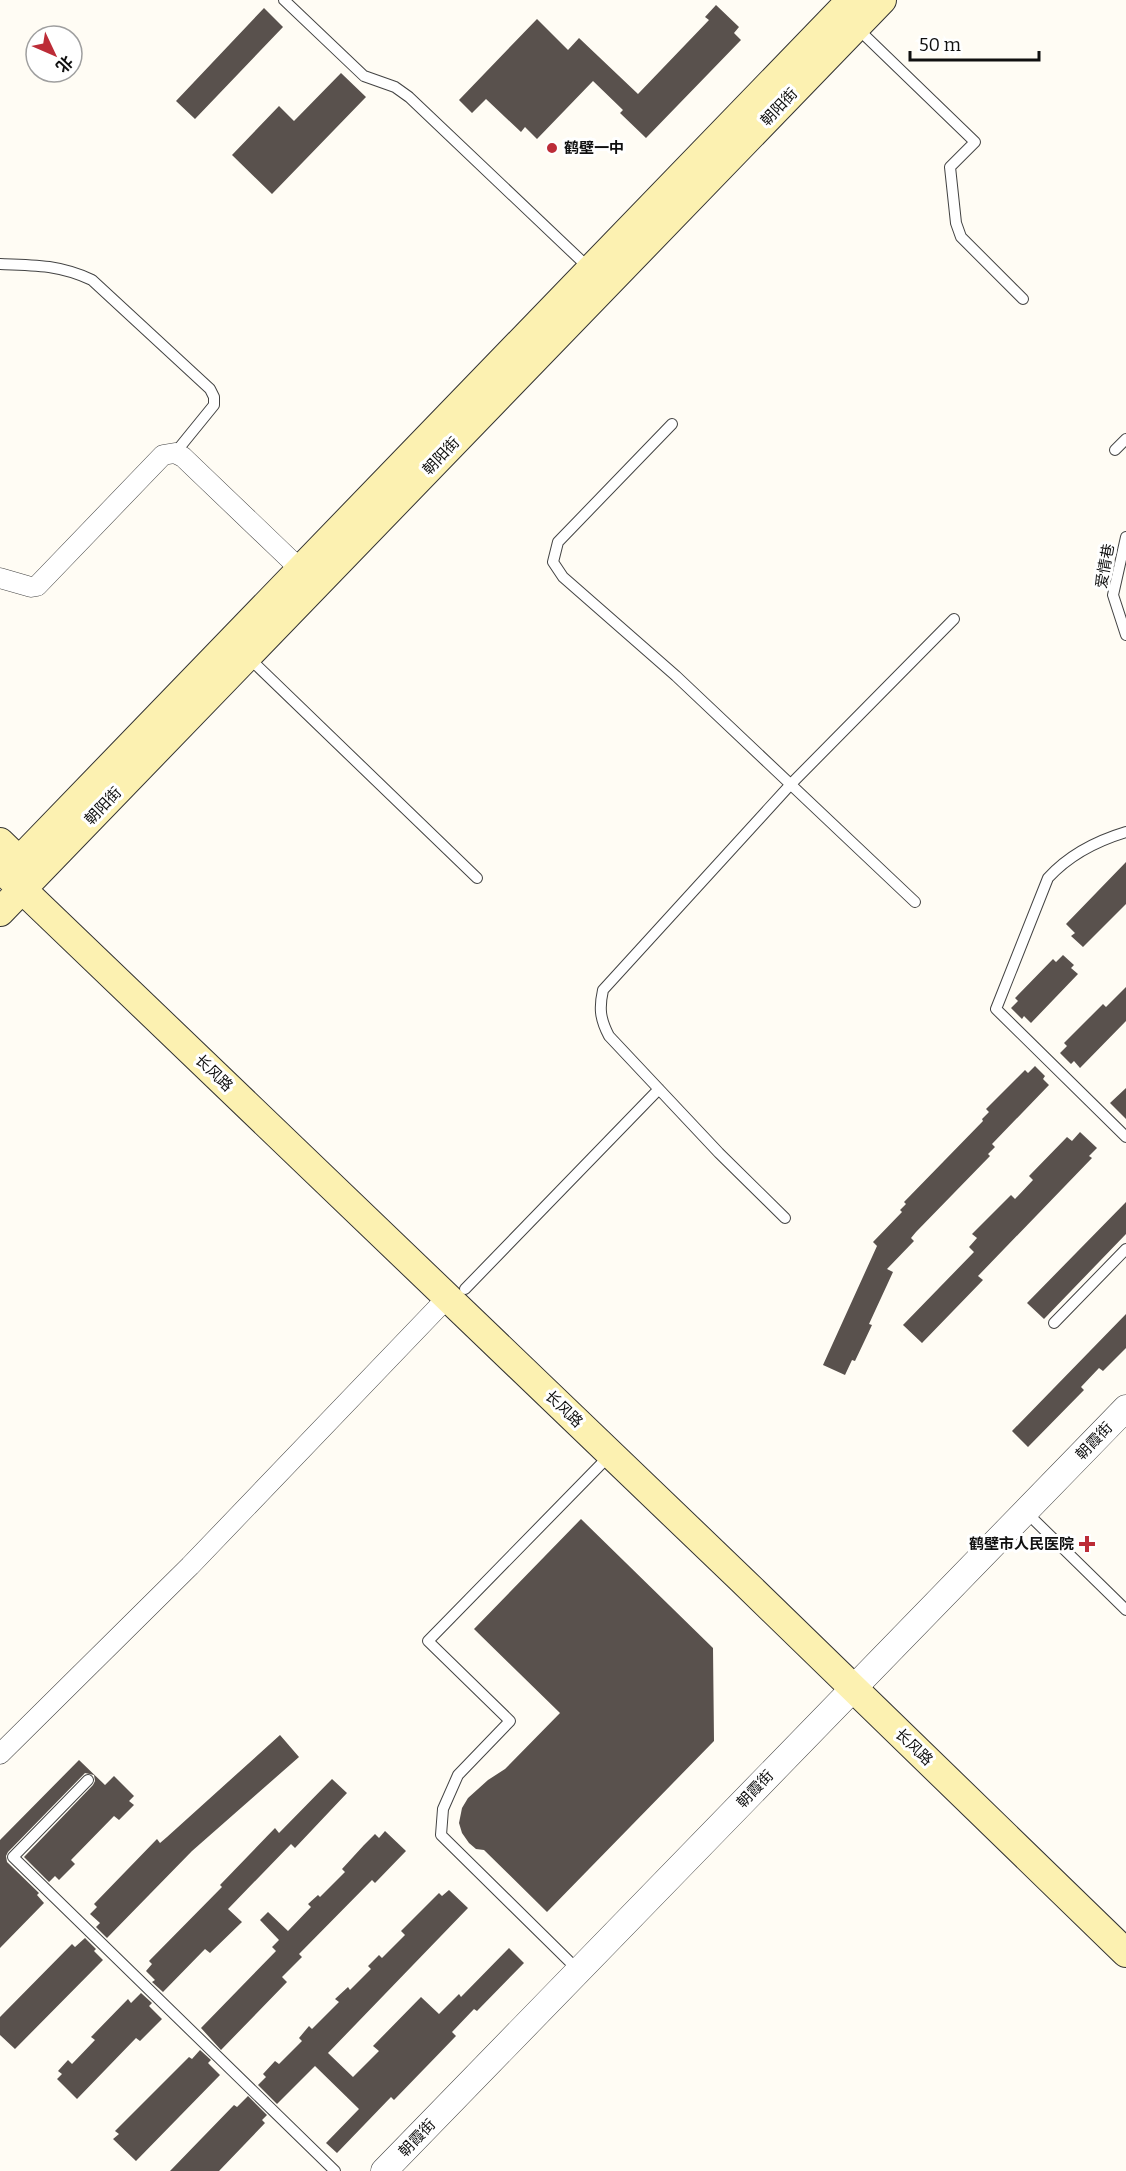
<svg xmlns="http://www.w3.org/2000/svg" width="1126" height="2171" viewBox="0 0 1126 2171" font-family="Bitter,'Noto Sans SC',serif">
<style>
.building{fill:#59514d}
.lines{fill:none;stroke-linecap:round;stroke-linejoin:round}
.service-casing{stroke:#434343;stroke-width:12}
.minor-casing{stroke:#434343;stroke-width:21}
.tertiary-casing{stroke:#434343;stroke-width:27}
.secondary-casing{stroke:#323232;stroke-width:30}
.service{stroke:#fff;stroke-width:10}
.minor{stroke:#fff;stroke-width:20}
.tertiary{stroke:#fff;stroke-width:26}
.secondary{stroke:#fcf1b1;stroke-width:28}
.poi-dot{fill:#bc2c37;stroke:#fff;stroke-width:2}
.labels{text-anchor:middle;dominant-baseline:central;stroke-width:6;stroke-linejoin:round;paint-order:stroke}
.street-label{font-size:15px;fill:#101010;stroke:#fff}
.poi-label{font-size:15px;font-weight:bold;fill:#101010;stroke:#fff;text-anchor:start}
</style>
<rect width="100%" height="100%" fill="#fffcf4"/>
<path class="building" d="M716 5 739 27 734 33 741 40 646 138 620 113 623 110 593 81 537 139 525 127 521 132 486 99 472 113 459 100 537 19 568 50 579 38 638 94 709 20 705 17Z
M264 8 283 27 195 119 176 101Z
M341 73 366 97 272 194 232 155 279 106 294 121Z
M1126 862V904L1083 947 1071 936 1075 933 1066 924Z
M1063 955 1074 965 1071 968 1078 974 1031 1023 1024 1016 1022 1019 1011 1008 1018 1001 1015 998 1053 959 1056 962Z
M1126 987V1021L1080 1068 1074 1061 1071 1064 1060 1053 1067 1046 1064 1043 1103 1004 1106 1007Z
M1035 1066 1045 1076 1043 1079 1049 1085 992 1144 995 1147 988 1154 990 1156 916 1232 911 1238 914 1241 887 1269 893 1272 869 1324 872 1325 864 1342 855 1361 852 1360 845 1375 823 1365 877 1246 873 1242 902 1212 900 1210 906 1204 904 1202 983 1121 982 1119 989 1112 986 1109 1025 1070 1028 1073Z
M1126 1088V1119L1110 1103Z
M1080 1132 1097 1148 1089 1156 1092 1158 978 1276 983 1280 922 1343 903 1325 974 1252 969 1247 977 1238 972 1234 1011 1195 1015 1199 1033 1180 1029 1176 1067 1137 1072 1141Z
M1126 1202V1234L1044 1319 1027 1303Z
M1126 1314V1348L1103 1371 1099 1368 1081 1387 1084 1390 1028 1447 1012 1431Z
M581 1519 713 1648 714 1741 547 1912 484 1850 476 1849 469 1843 462 1833 459 1823 462 1808 468 1798 488 1780 505 1769 560 1713 474 1629Z
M280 1735 299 1757 192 1851 107 1938 96 1927 100 1923 90 1914 97 1907 94 1904 157 1839 160 1843 167 1837Z
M79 1760 105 1785 114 1776 134 1796 129 1801 134 1805 119 1820 114 1816 71 1860 75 1864 59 1880 55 1876 49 1882 24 1857 93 1785 95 1781 94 1775 85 1773 8 1852 6 1856 7 1862 39 1893 37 1895 44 1903 0 1948V1840Z
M332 1779 347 1793 295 1848 291 1844 228 1909 242 1922 210 1953 205 1949 163 1992 152 1982 155 1980 146 1971 152 1964 149 1961 222 1887 220 1885 275 1828 279 1833Z
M385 1831 406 1851 375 1883 372 1880 299 1954 302 1957 282 1977 287 1982 221 2050 201 2028 276 1951 272 1947 279 1940 260 1920 268 1912 288 1931 311 1907 308 1904 318 1895 320 1897 345 1872 342 1869 364 1845 375 1834 379 1838Z
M449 1890 468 1908 328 2053 353 2077 379 2051 373 2046 421 1997 439 2014 459 1994 461 1997 509 1948 524 1963 477 2011 474 2009 452 2032 456 2036 394 2100 391 2097 337 2153 326 2143 359 2109 315 2066 277 2104 258 2085 266 2077 263 2074 275 2061 279 2064 302 2041 299 2038 309 2026 312 2029 339 2002 335 1999 348 1987 350 1990 371 1969 368 1966 379 1955 382 1958 405 1935 401 1931 439 1893 442 1896Z
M85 1938 96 1949 94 1951 103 1960 15 2049 0 2035V2017L72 1944 75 1947Z
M141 1993 152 2003 149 2006 162 2019 140 2041 136 2038 77 2099 57 2079 62 2074 58 2071 68 2060 72 2064 95 2040 91 2037 128 1999 131 2003Z
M200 2050 211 2060 208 2063 220 2075 136 2161 113 2139 119 2134 115 2131 189 2057 192 2059Z
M248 2096 267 2115 262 2120 265 2123 219 2171H170L234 2105 237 2107Z"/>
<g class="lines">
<defs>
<path id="service" d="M284 0 364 76 395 87 409 97 590 269
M856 27 975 142 950 167 956 223 961 237 1023 299
M0 264C35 265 60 265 92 280L210 389 214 397V405L175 453
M672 424 558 542 553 562 563 577 676 676 915 902
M1115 450 1126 439
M1126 537 1113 595 1126 635
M248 657 477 878
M1126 832C1096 841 1069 855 1048 878L996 1009 1126 1137
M785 1218 719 1153 609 1036C600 1019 599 1008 603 990L791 784 954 619
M465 1289 659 1089
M1054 1323 1126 1249
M1026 1512 1126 1610
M88 1780 13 1857 335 2171
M578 1970 441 1835 443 1809 458 1775 510 1721 428 1641 611 1454"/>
<path id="minor" d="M0 578 31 587 37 586 163 455 175 453 183 457 300 569
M0 1754 190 1566 448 1297"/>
<path id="tertiary" d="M384 2171 1126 1408"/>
<path id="secondary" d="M0 842 34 875
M0 868 742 1580 1126 1953
M6 874 851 0
M0 912 882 0"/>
</defs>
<use href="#service" class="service-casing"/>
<use href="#minor" class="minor-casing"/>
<use href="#tertiary" class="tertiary-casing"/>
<use href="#secondary" class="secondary-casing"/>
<use href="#service" class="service"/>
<use href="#minor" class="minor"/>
<use href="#tertiary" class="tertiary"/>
<use href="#secondary" class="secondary"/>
</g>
<g class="poi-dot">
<circle cx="552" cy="148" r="6"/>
<path d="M1084 1535h6v6h6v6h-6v6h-6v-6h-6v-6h6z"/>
</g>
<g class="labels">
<g class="street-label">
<text transform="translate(779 107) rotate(-46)">朝阳街</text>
<text transform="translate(441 456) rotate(-46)">朝阳街</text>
<text transform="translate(1105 566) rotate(-80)">爱情巷</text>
<text transform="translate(103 806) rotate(-46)">朝阳街</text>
<text transform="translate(214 1073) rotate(44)">长风路</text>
<text transform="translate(564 1409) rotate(44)">长风路</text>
<text transform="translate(1094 1441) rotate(-46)">朝霞街</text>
<text transform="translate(914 1747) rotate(44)">长风路</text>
<text transform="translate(755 1789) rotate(-46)">朝霞街</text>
<text transform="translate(417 2138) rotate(-46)">朝霞街</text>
</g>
<g class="poi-label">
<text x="564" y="148">鹤壁一中</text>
<text x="1074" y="1544" text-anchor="end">鹤壁市人民医院</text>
</g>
</g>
<g transform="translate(54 54) rotate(134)"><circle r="28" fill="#ffffff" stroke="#9f9f9f" stroke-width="1.5"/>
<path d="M0-4.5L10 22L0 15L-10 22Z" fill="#bc2c37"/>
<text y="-9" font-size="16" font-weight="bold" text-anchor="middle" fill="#101010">北</text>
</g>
<path d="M910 51v9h129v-9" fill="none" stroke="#101010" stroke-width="3"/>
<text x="919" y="51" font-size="18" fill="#101010" stroke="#ffffff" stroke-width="4.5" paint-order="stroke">50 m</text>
</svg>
